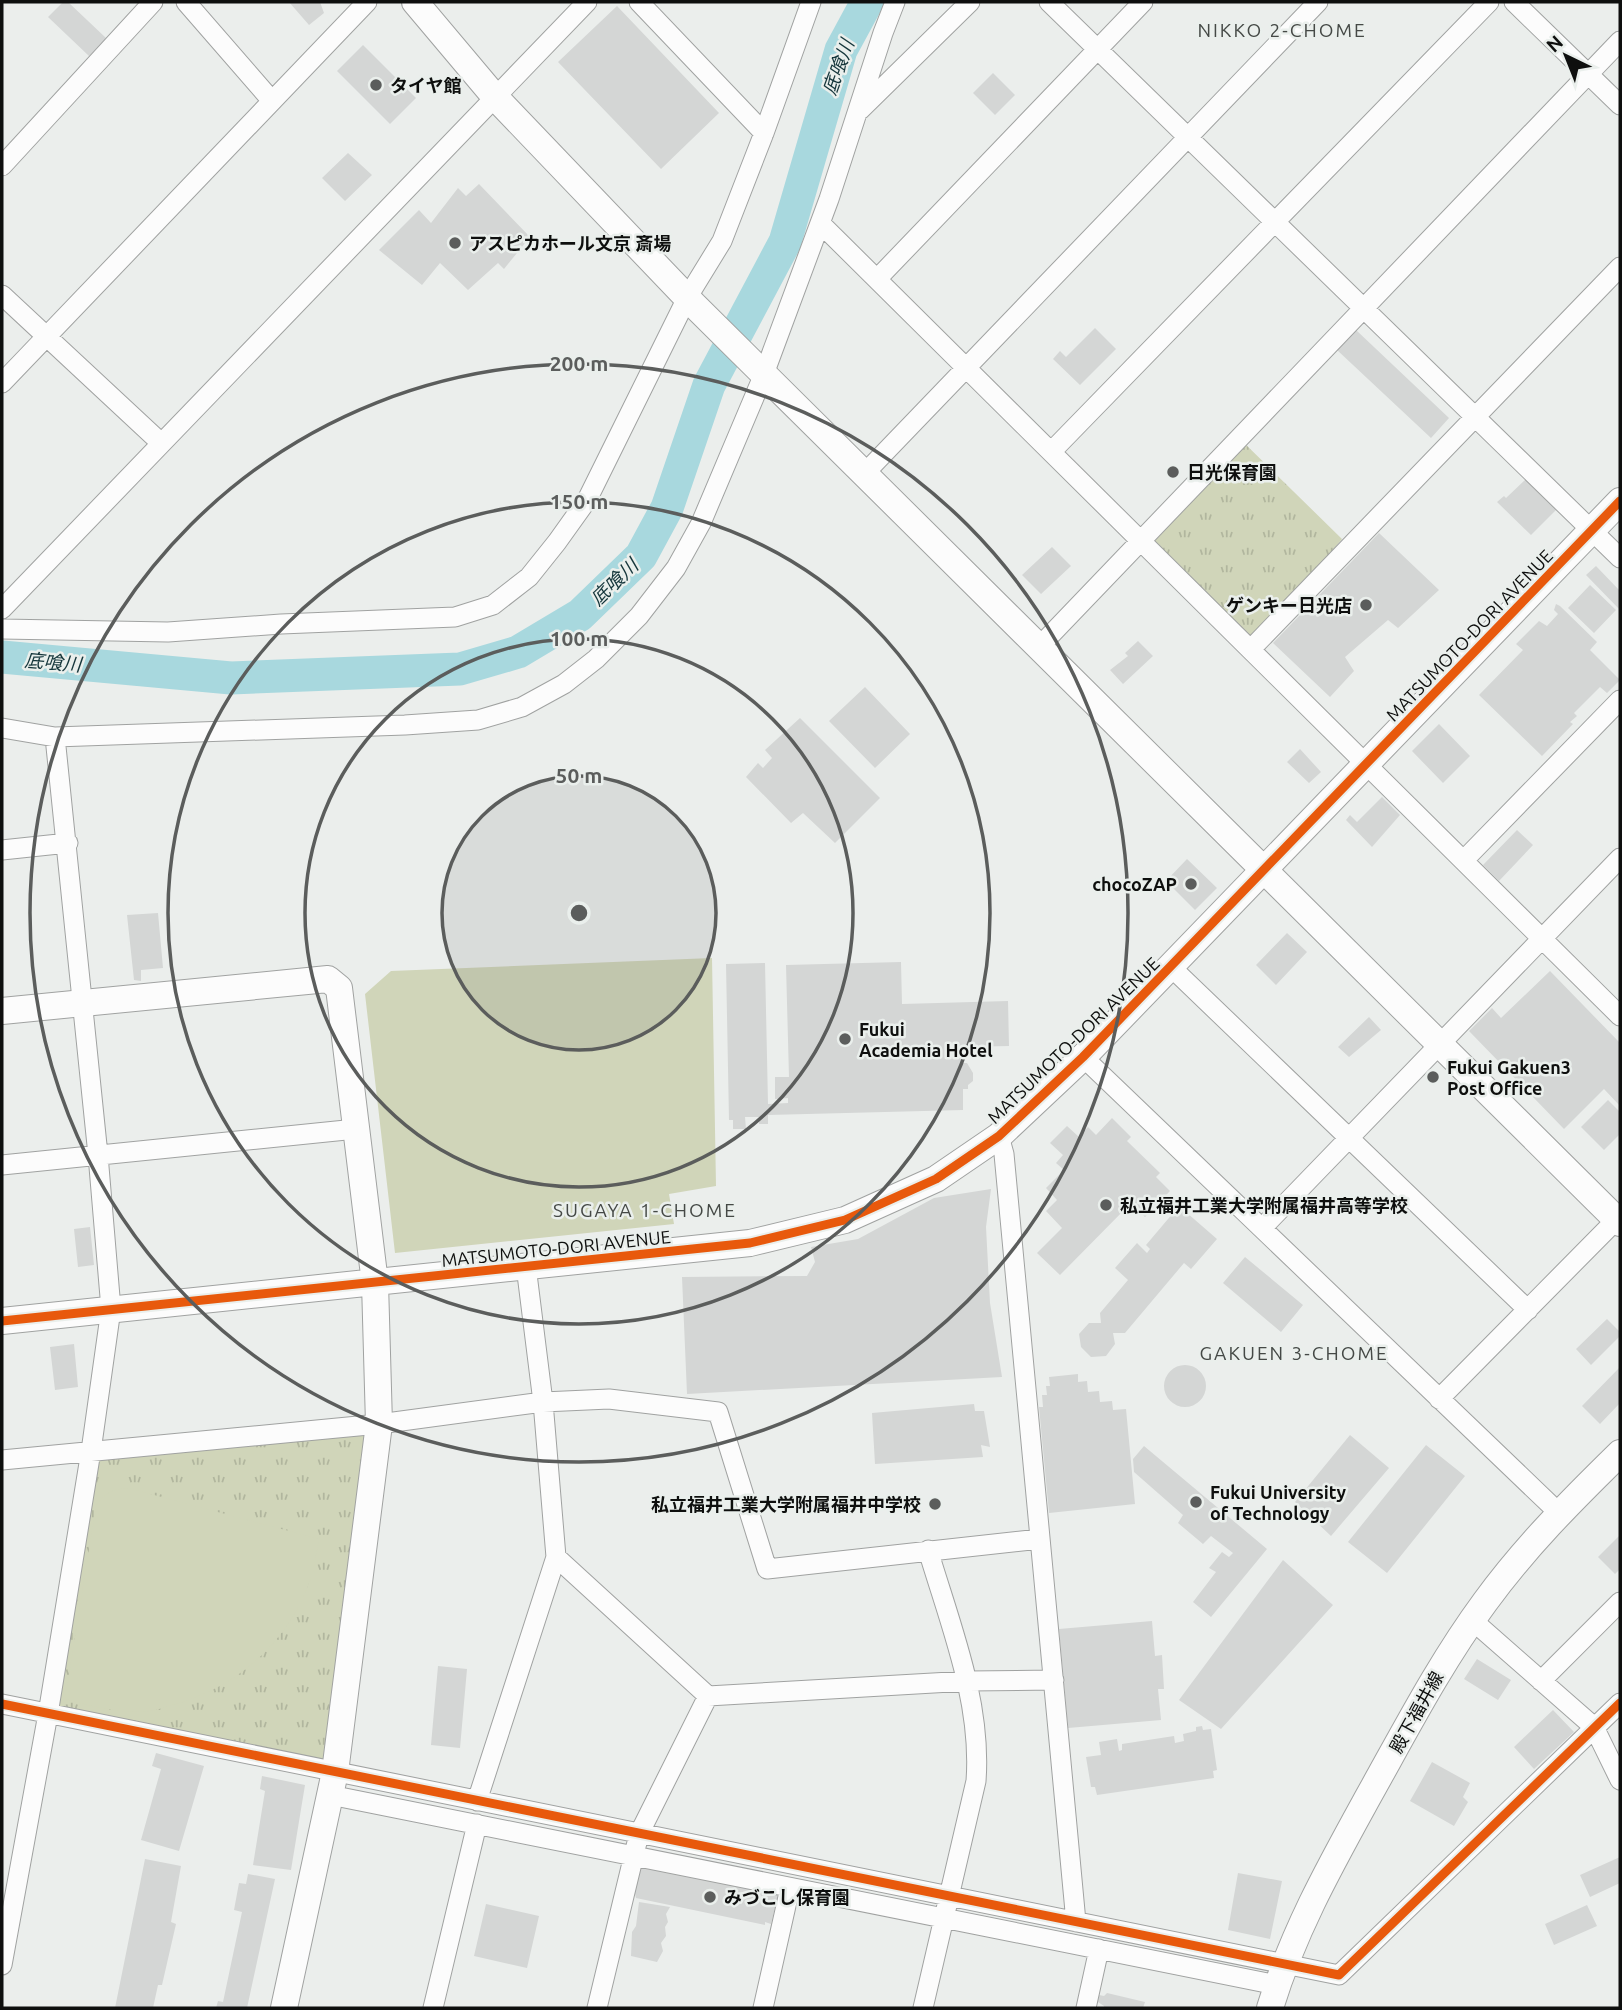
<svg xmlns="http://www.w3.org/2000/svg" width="1622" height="2010" viewBox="0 0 1622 2010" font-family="Ubuntu,'Noto Sans JP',sans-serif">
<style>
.park{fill:url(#park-tufts)}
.pitch{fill:#d0d5b9}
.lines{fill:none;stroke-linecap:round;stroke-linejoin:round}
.river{stroke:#a8d8de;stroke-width:33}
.building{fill:#d4d6d5}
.street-casing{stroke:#a0a2a1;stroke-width:21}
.secondary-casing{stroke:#a0a2a1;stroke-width:28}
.street{stroke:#fcfcfc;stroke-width:19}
.secondary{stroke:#fcfcfc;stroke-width:26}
.cycleway-casing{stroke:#eaefec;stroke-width:13}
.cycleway{stroke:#e8590c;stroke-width:9}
.ring{fill:none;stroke:#5b5d5c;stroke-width:3.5}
.poi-dot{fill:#5b5d5c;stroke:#eaefec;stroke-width:2.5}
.labels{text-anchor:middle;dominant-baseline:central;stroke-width:5;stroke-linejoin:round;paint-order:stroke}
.poi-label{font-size:18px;font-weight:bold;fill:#0e0f0e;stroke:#eaefec;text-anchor:start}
.street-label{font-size:18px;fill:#0e0f0e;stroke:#eaefec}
.neighbourhood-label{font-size:19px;letter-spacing:2px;fill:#454946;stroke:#eaefec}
.water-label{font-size:19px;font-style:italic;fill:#15363b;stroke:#eaefec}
.centre{fill:#5b5d5c;stroke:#eaefec;stroke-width:3.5}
.ring-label{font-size:21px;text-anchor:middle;font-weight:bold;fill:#5b5d5c;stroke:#eaefec;stroke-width:5;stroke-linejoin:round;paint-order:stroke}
</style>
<defs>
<pattern id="park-tufts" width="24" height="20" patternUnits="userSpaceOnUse" patternTransform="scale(1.75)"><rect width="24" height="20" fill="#d0d5b9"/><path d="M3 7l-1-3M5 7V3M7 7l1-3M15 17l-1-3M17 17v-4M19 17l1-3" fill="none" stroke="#b1b69e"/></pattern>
</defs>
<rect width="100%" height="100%" fill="#ebeeec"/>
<path class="park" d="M1239 438 1342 539 1251 649 1141 540Z
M379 1424 327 1770 57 1716 91 1451Z"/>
<path class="pitch" d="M712 958 716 1186 669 1194 674 1224 395 1253 365 994 391 971Z
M128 1488 319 1539C316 1554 314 1572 308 1586 285 1644 237 1687 176 1704 168 1706 159 1710 150 1711 122 1714 93 1707 65 1699L96 1506C105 1493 112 1489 128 1488Z"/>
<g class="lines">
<path class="river" d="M2 657 231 678 460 669 518 652 580 615 641 556 667 508 709 385 785 242 841 50 867 2"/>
</g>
<path class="building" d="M63 2H68L106 38 89 56 48 17Z
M289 2H320L324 13 309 25Z
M617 6 719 113 661 169 558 62Z
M363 45 416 98 390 124 337 71Z
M993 73 1015 95 995 115 973 93Z
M348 153 372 175 345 201 322 178Z
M479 184 530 237 504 269 498 263 468 290 440 263 422 285 379 250 419 210 431 223 458 188 466 196Z
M1095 328 1116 349 1080 385 1053 359 1060 351 1066 357Z
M1356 330 1449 418 1431 438 1337 350Z
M1527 478 1558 508 1531 535 1497 502 1504 496 1506 498Z
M1379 533 1439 590 1398 628 1388 620 1345 657 1354 671 1330 697 1273 643Z
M1052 547 1071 566 1041 594 1022 575Z
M1596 566 1620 591V610L1586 575Z
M1590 585 1616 610 1594 633 1568 608Z
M1556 604 1560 606 1597 642 1590 650 1620 680 1607 693 1600 687 1574 713 1577 716 1570 722 1573 724 1542 756 1479 695 1523 650 1516 644 1539 621 1547 626 1558 614 1554 610Z
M1138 641 1153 656 1123 684 1110 670 1128 656 1125 653Z
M865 687 910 734 875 768 829 721Z
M800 718 880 798 835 843 803 813 791 823 746 777 758 763 763 768 772 758 765 750Z
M1439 724 1470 756 1443 783 1412 751Z
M1300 749 1321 772 1309 783 1287 762Z
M1382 797 1400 815 1372 847 1346 820 1350 815 1357 822Z
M1517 830 1533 845 1499 881 1483 865Z
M1187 859 1217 888 1195 910 1166 881Z
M158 913 163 968 141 970V981L134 980 127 915Z
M1287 933 1307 952 1276 985 1256 965Z
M901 962 902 1004 1008 1001 1009 1046 962 1047V1063H967L973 1073V1081L968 1085V1089H963V1110L768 1115V1124H759V1117H745L746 1129H733V1120H729L726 964 765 963 768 1104 788 1103V1098L775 1099V1077H789L786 965Z
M1550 971 1620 1043V1106L1604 1089 1564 1129 1469 1031 1492 1008 1501 1018Z
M1369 1017 1381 1030 1349 1057 1338 1047Z
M1608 1100 1620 1112V1134L1604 1150 1581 1127Z
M1112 1118 1131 1137 1127 1141 1160 1173 1156 1177 1170 1191 1145 1217 1131 1203 1060 1275 1037 1253 1062 1228 1046 1211 1057 1200 1046 1188 1064 1170 1056 1163 1063 1155 1050 1143 1067 1126 1079 1137 1088 1127 1096 1135Z
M991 1189 986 1227 990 1303 1002 1377 687 1394 682 1277 807 1276 815 1262 811 1247 858 1239 934 1198Z
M1179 1206 1217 1239 1191 1269 1184 1263 1125 1333H1113L1115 1344 1106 1356 1091 1357 1081 1347 1079 1334 1089 1323H1101L1100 1313 1128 1280 1115 1268 1137 1243 1147 1253 1150 1249 1146 1245Z
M90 1227 94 1265 78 1267 74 1229Z
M1245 1257 1303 1305 1281 1332 1223 1283Z
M1607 1319 1620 1332V1336L1591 1365 1576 1349Z
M74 1344 78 1387 55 1390 50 1347Z
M1164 1386a21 21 0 1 1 42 0a21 21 0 1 1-42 0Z
M1620 1367V1403L1600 1424 1582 1406Z
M1078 1374V1382L1087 1381 1088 1392 1099 1391 1100 1402 1112 1401 1113 1410 1126 1409 1135 1504 1049 1513 1039 1407H1043L1042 1395H1047L1046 1386H1050L1049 1377Z
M974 1404 975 1411H984L990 1447 981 1445 983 1457 875 1464 872 1413Z
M1350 1435 1389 1468 1331 1536 1295 1502Z
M1426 1445 1465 1476 1387 1573 1348 1542Z
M1144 1446 1267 1549 1211 1617 1193 1602 1216 1572 1209 1568 1222 1552 1229 1557 1233 1553 1211 1536 1203 1544 1178 1523 1183 1515 1134 1472 1133 1459Z
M1620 1535V1569L1615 1574 1598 1557Z
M1283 1560 1333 1605 1221 1729 1179 1700Z
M1152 1621 1155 1656 1162 1655 1164 1689H1158L1161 1720 1068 1728 1059 1629Z
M1477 1659 1511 1680 1498 1700 1464 1679Z
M438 1666 467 1669 460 1748 431 1745Z
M1553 1710 1574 1732 1534 1769 1514 1747Z
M1202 1726 1203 1730 1211 1729 1217 1770 1213 1771 1214 1778 1097 1795 1095 1787H1091L1086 1757 1101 1755 1099 1742 1117 1739 1119 1751 1122 1750V1744L1174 1736 1175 1743 1184 1741 1183 1734 1196 1731V1727Z
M156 1753 204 1766 179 1851 141 1840 161 1769 152 1766Z
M1432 1762 1470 1783 1463 1797 1468 1802 1454 1826 1410 1801Z
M262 1776 305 1785 291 1870 253 1865 265 1791 260 1789Z
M1620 1857V1883L1590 1897 1580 1875Z
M145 1859 181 1866 171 1922 176 1924 162 1985H158L153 2008H115Z
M645 1863 772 1890V1894L778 1895 771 1924 765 1922V1925L636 1898 634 1889 639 1868Z
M1238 1873 1282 1881 1270 1939 1228 1930Z
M248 1874 275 1879 247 2008H216L218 2001 223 2002 242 1912 234 1910 239 1883 246 1884Z
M639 1902 670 1907 666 1914 668 1922 665 1927 666 1936 661 1943 663 1951 657 1962 631 1956 632 1932 636 1926Z
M486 1904 539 1916 527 1968 474 1956Z
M1587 1905 1597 1926 1554 1945 1545 1924Z
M1107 1993 1145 2002 1143 2008H1104V2006L1098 2002 1099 1995 1104 1996Z"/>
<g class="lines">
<defs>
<path id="street" d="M186 2 272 101
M639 2 764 133
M1049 2 1620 558
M1514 2 1620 105
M860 110 970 2
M2 166 153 2
M820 223 1620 1016
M877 279 1143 2
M2 295 161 443
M2 383 367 2
M1051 452 1489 2
M864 474 1318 2
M2 609 587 2
M2 629 168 632 281 624 455 617 493 605 529 577 557 542 587 500 687 298 722 241 764 133 811 2
M1039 647 1620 41
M1251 649 1620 267
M2 728 55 737 405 725 478 720 522 707 564 684 596 659 639 616 676 568 701 523 764 374 829 199 883 33 895 2
M2 850 68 843
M1464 860 1620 700
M1171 967 1528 1310
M1083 1057 1559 1513
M999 1136 1004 1154 1076 1922
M2 1165 356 1129
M1262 1228 1620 858
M1439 1399 1620 1216
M2 1460 379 1424 543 1402 609 1399 718 1412 767 1569 1040 1539
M556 1557 708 1696 968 1681 1054 1680
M1472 1620 1594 1727 1620 1780
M1541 1681 1620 1602
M2 1704 1339 1975 1620 1703
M330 1795 1277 1985
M477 1801 556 1557 543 1402 526 1266
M2 1965 48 1714 91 1451 111 1309 98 1155 55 737
M433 2008 477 1824
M597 2008 639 1834 708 1696
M763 2008 790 1888
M923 2008 976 1781C982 1702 950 1624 928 1550
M1086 2008 1099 1949"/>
<path id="secondary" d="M415 2 495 97 694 305 1620 1223
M2 1011 328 979 339 988 375 1283 379 1424 335 1772 284 2008
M2 1321 750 1243 845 1220 936 1179 999 1136 1083 1057 1620 501
M1270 2008C1293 1932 1330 1866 1368 1797 1405 1731 1440 1663 1485 1602 1525 1547 1572 1500 1620 1453"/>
</defs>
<use href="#street" class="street-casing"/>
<use href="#secondary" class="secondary-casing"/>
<use href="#street" class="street"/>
<use href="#secondary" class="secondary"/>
<defs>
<path id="cycleway" d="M2 1321 750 1243 845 1220 936 1179 999 1136 1083 1057 1620 501
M2 1704 1339 1975 1620 1703"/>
</defs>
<use href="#cycleway" class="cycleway-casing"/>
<use href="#cycleway" class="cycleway"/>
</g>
<circle cx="579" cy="913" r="137" fill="#5b5d5c" fill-opacity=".12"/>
<g class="ring">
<circle cx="579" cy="913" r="137"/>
<circle cx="579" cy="913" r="274"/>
<circle cx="579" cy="913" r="411"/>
<circle cx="579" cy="913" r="549"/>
</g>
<g class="poi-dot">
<circle cx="376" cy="85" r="7"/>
<circle cx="455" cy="243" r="7"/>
<circle cx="1173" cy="472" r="7"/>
<circle cx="1366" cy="605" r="7"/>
<circle cx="1191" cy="884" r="7"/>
<circle cx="845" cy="1039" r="7"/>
<circle cx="1433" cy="1077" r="7"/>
<circle cx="1106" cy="1205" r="7"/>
<circle cx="1196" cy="1502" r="7"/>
<circle cx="935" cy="1504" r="7"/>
<circle cx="710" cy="1897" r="7"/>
</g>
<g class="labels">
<g class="poi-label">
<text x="390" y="85">タイヤ館</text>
<text x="469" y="243">アスピカホール文京 斎場</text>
<text x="1187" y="472">日光保育園</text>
<text x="1352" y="605" text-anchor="end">ゲンキー日光店</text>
<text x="1177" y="884" text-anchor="end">chocoZAP</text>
<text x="859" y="1029">Fukui<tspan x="859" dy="21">Academia Hotel</tspan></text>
<text x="1447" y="1067">Fukui Gakuen3<tspan x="1447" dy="21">Post Office</tspan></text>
<text x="1120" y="1205">私立福井工業大学附属福井高等学校</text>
<text x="1210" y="1492">Fukui University<tspan x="1210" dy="21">of Technology</tspan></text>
<text x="921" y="1504" text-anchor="end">私立福井工業大学附属福井中学校</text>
<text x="724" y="1897">みづこし保育園</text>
</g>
<g class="street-label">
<text transform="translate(1469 635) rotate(-46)">MATSUMOTO-DORI AVENUE</text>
<text transform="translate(1073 1040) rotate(-44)">MATSUMOTO-DORI AVENUE</text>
<text transform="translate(556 1248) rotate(-6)">MATSUMOTO-DORI AVENUE</text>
<text transform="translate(1416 1712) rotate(-61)">殿下福井線</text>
</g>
<g class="neighbourhood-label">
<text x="1282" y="30">NIKKO 2-CHOME</text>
<text x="645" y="1210">SUGAYA 1-CHOME</text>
<text x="1294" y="1353">GAKUEN 3-CHOME</text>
</g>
<g class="water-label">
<text transform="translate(838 67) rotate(-70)">底喰川</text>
<text transform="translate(614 582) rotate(-44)">底喰川</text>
<text transform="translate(53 662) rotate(5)">底喰川</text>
</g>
</g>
<circle cx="579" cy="913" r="10" class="centre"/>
<g class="ring-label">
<text x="579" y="371">200 m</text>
<text x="579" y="509">150 m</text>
<text x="579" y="646">100 m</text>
<text x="579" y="783">50 m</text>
</g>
<rect width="1622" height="2010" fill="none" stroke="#0e0f0e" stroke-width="7"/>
<g transform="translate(1566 56) rotate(317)" stroke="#eaefec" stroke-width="5" paint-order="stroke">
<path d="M0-5L12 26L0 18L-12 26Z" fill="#0e0f0e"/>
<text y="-10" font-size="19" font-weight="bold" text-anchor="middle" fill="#0e0f0e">N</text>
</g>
</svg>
